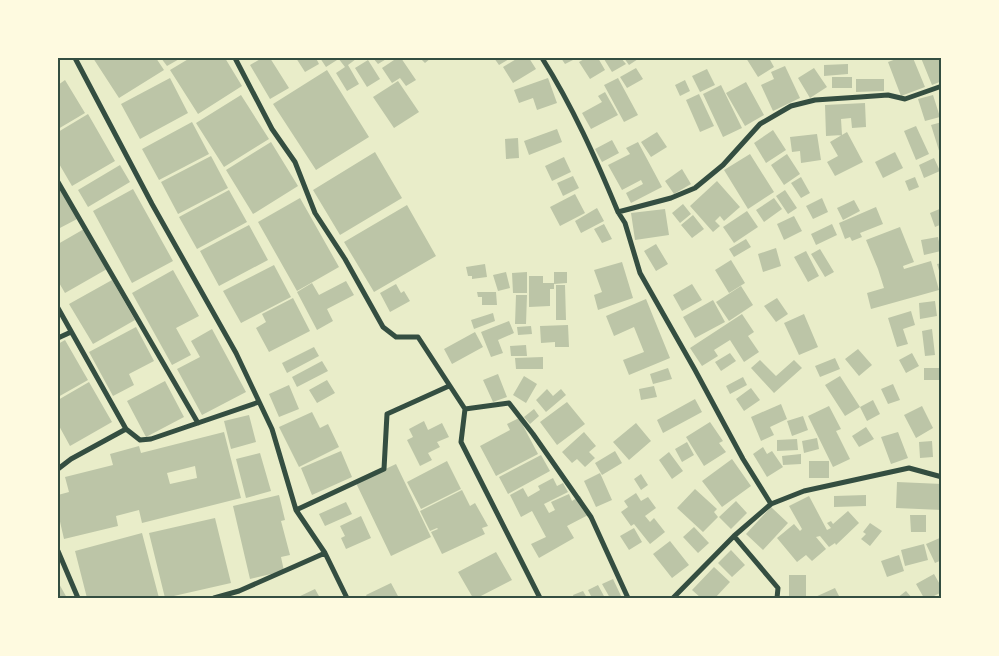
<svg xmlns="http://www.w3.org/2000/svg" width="999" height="656" viewBox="0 0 999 656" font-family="Manrope,sans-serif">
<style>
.building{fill:#bcc5a7;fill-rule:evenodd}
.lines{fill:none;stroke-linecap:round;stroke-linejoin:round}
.minor{stroke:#344e41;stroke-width:5}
.neatline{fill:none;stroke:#344e41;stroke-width:2}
</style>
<rect width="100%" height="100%" fill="#e9edc9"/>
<path class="building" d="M93 58H156L164 70 119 98Z
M161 58H181L167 66Z
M190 58H225L242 86 198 114 170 70Z
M262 58H270L289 88 270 99 250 65Z
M296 58H316L319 64 305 72Z
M320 58H336L337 60 326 67Z
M338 58H355L356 59 348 65 359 84 347 91 336 73 345 67Z
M373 58H388L378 64Z
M397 58H401L416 80 406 86 400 78 392 83 382 68Z
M420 58H431L425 63Z
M494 58H511L499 65Z
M518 58H529L536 69 513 83 503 67Z
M561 58H577L565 64Z
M586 58H598L605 70 590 79 579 62Z
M606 58H621L626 64 612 72 604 59Z
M624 58H637L638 59 629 65Z
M746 58H769L774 67 758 77Z
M899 58H913L925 87 901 96 888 62Z
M921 58H942V81L932 85Z
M368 60 380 79 367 87 355 68Z
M848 64V74L824 76V65Z
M785 66 800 98 773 111 761 85 774 79 771 72Z
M636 68 643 79 627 88 620 77Z
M814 68 827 87 810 98 798 78Z
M707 69 715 85 700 92 692 76Z
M327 70 369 137 316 170 273 104Z
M832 77H852V88H832Z
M170 78 188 113 140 139 121 104Z
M548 78 557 103 537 110 533 98 519 103 514 90Z
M618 78 638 115 624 122 604 85Z
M856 79H884V91L856 92Z
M65 80 85 113 58 129V85Z
M685 80 690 91 680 96 675 85Z
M398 81 419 112 394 128 373 97Z
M746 82 764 115 745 126 726 93Z
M721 85 742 128 723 137 703 94Z
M605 92 618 115 591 129 582 113 602 102 598 96Z
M699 94 714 126 700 132 686 100Z
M241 95 269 139 224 167 196 123Z
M933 95 940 117 925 121 918 99Z
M865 103 866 127 852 128 851 118 841 119 842 135 826 136 825 105Z
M88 114 115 161 72 186 58 162V132Z
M192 122 209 154 159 180 142 149Z
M942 122V157H941L931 125Z
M916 126 929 154 916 160 904 131Z
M557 129 562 142 529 155 524 141Z
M773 130 786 150 766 163 754 143Z
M657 132 667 147 651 157 641 142Z
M847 132 863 162 835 176 827 162 838 156 830 142Z
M817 134 821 160 801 163 800 151 792 152 790 137Z
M518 138 519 158 506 159 505 139Z
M612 140 619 153 602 162 595 149Z
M271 142 298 186 253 214 226 170Z
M638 142 662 187 631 203 626 193 643 184 641 180 622 190 608 165 630 154 626 148Z
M375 152 402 198 340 235 313 190Z
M895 152 903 168 883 178 875 162Z
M750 154 774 192 748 209 724 170Z
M787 154 800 174 784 185 771 165Z
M211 156 228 188 178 214 161 182Z
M564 157 571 172 552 181 545 166Z
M934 158 940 171 924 178 919 165Z
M120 165 130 182 88 207 78 190Z
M682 169 691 184 674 194 665 181Z
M573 176 579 188 563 196 557 183Z
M801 177 810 193 801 198 791 183Z
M915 177 919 187 909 191 905 181Z
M58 180 79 218 58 229Z
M717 181 740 207 724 221 720 216 715 221 720 226 713 232 690 206Z
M133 189 173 261 132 283 93 211Z
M229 190 247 222 197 249 179 217Z
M785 190 797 208 788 214 776 196Z
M575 194 585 213 560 226 550 207Z
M300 198 339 267 297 291 258 222Z
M774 198 782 209 764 222 756 210Z
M822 198 828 212 813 219 806 206Z
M854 200 860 211 843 220 837 208Z
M683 204 691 214 680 223 672 213Z
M407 205 436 256 374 292 344 242Z
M876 207 883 224 860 233 862 237 852 241 850 237 845 239 839 223Z
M597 208 604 221 581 233 575 221Z
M942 208V224L935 227 930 213Z
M665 209 669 235 635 240 631 213Z
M747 211 758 227 734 243 723 227Z
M693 215 704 229 692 238 681 225Z
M794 216 802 231 784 240 777 224Z
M604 224 612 239 602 243 594 229Z
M832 224 837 235 816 245 811 234Z
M249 225 268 260 219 286 200 251Z
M900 227 914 262 903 266 904 269 931 261 939 290 871 309 867 293 884 288 878 269 866 240Z
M84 229 107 269 65 293 58 281V244Z
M938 237 941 251 924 255 921 240Z
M746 239 751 247 734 257 729 249Z
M656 244 668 264 656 271 644 251Z
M776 248 781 266 763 272 758 254Z
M820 249 834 272 825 277 811 254Z
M806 251 819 276 808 282 794 257Z
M731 260 745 283 729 293 715 270Z
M622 262 633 298 598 310 594 295 602 292 594 270Z
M942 263V277H941L937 264Z
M485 264 487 277 472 279V276H468L466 267Z
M274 265 291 297 241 323 223 291Z
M173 270 199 316 176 328 191 355 172 365 132 293Z
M506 272 510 288 498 291 493 275Z
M527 272V293H513L512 273Z
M554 272H567V283L554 284Z
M529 276H543V283H554V289H550V306L529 307Z
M112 280 135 320 93 344 69 304Z
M346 281 354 295 327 309 333 321 317 330 297 292 312 283 319 295Z
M396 284 401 293 404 291 410 301 390 312 380 293Z
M692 284 702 300 682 311 673 295Z
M556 285H565L566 320H556Z
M741 286 753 305 729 321 716 302Z
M477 292H496L497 305H482V297H478Z
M516 295H527L526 324H515Z
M293 298 310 331 269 352 256 328 266 322 262 314Z
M777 298 788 314 776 322 764 306Z
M646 299 670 358 629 375 623 360 644 352 634 327 614 336 606 316Z
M713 300 725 322 695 338 683 317Z
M935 301 937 316 920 319 919 303Z
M911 311 915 325 903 329 908 344 897 347 888 318Z
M493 313 495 321 474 329 471 320Z
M742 314 754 332 748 336 759 352 744 362 730 340 714 350 718 356 702 366 690 348Z
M804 314 818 347 799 355 784 323Z
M509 321 514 333 498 340 503 353 491 357 481 332Z
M568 325 569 347H555V342L541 343 540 326Z
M531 326 532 334 518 335 517 327Z
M136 327 154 361 129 374 134 385 113 396 89 352Z
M212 329 246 392 202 415 177 369 200 357 191 341Z
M932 329 935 355 925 356 922 331Z
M475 332 483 347 452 364 444 349Z
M65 340 88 380 58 397V344Z
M526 345 527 356H511L510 346Z
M314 347 319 356 287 373 282 363Z
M858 349 872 365 859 376 845 359Z
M730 353 736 361 721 371 715 362Z
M912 353 919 366 906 373 899 360Z
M543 357V369H516L515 358Z
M835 358 840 369 820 377 815 366Z
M760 360 776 376 794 360 802 368 774 393 751 368Z
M322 361 328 371 297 387 292 377Z
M668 368 672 379 653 384 650 374Z
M924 368H942V380H924Z
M498 374 507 397 493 402 483 380Z
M524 376 537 384 526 403 513 395Z
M840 376 860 407 845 416 825 385Z
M743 377 747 385 730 394 726 386Z
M327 380 335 393 317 403 309 390Z
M165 381 184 417 146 437 127 401Z
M89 382 112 422 70 446 58 424V400Z
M893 384 900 400 888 404 881 389Z
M289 385 299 409 279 417 269 394Z
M654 386 657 397 641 400 639 389Z
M751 388 760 400 744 411 736 399Z
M547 389 553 396 561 389 566 395 546 412 536 400Z
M695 399 702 412 663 433 657 420Z
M873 400 880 414 867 421 860 407Z
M567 402 585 424 557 445 540 422Z
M781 404 787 419 770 427 774 435 761 441 751 417Z
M829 406 841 429 836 431 850 459 833 467 808 416Z
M922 406 933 428 916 438 904 415Z
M534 409 539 416 530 424 524 417Z
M312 412 320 428 328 424 339 447 299 467 279 427Z
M249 415 256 442 231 449 224 421Z
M803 416 808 430 792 436 787 421Z
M519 418 538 454 496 476 480 446 510 430 507 424Z
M424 421 428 430 442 423 449 437 437 442 440 447 428 453 432 460 420 466 407 440 413 437 409 429Z
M710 422 723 441 719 443 726 452 704 466 686 437Z
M636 423 651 441 629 460 613 442Z
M866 427 874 439 859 447 852 436Z
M224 432 241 498 142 523 139 510 116 516 118 526 64 539 58 513V495L69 492 65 477 113 465 110 454 139 446 141 453ZM195 466 197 478 170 484 167 473Z
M584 432 596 446 589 452 595 458 585 467 577 459 572 463 562 452Z
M898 432 908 458 891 464 881 437Z
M817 438 819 449 804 453 802 441Z
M797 439 798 450 777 451V440Z
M932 441 933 457 920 458 919 442Z
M687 442 694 455 682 462 675 449Z
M763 447 767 454 772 451 783 467 767 477 753 454Z
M341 451 352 477 312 495 301 468Z
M615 451 622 463 602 475 595 463Z
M669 452 683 471 672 479 659 460Z
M260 453 271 491 246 498 236 459Z
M801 454V464L783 465 782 456Z
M541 455 550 471 508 494 499 477Z
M732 459 751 486 722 507 702 481Z
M447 461 461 489 421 509 407 482Z
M809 461H829V478H809Z
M396 464 431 537 391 556 356 483Z
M600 473 612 500 596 507 584 481Z
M641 474 648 485 641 490 634 479Z
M553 478 557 486 563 483 568 492 544 504 549 513 555 510 551 502 569 494 572 501 580 496 590 514 567 526 574 538 539 558 531 544 546 537 532 511 521 517 510 495 523 488 528 497 540 490 538 486Z
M897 482 942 484V510L896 508Z
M695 489 717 509 714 512 718 517 703 532 677 508Z
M462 490 470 506 475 503 488 526 482 528 485 534 442 554 431 532 438 529 437 528 430 531 420 511Z
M636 493 641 501 648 497 656 508 645 516 650 522 654 518 665 532 650 544 634 524 631 526 621 512 628 507 624 501Z
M279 495 285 520 281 521 290 555 281 557 284 571 250 579 233 506Z
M866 495V506L834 507V496Z
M809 496 827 530 831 528 827 523 831 521 833 524 848 511 859 523 836 545 835 543 829 547 820 536 816 537 826 549 812 561 806 555 797 562 777 538 794 524 800 531 802 529 789 506Z
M736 501 747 513 731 529 719 517Z
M346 502 352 514 325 526 319 514Z
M771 507 788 523 763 550 746 534Z
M910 515H926V532H911Z
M361 516 371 538 346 549 341 538 345 536 340 526Z
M215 518 231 583 165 598 149 533Z
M870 523 882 531 870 546 861 539 866 534 863 532Z
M694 527 709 543 698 553 683 537Z
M634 528 642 542 629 550 620 536Z
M142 533 159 598H87L75 551Z
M942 537V560L935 563 926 544Z
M670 541 689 565 672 578 653 554Z
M924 544 928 560 905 566 901 550Z
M731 550 745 565 732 577 718 563Z
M496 552 512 580 477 598H473L458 572Z
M899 555 904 571 887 577 881 561Z
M714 567 730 582 715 598H701L692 590Z
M934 574 942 588V592L930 598H924L916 584Z
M789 575H806V598H789Z
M613 579 622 598H610L602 584Z
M58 582 67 598H58Z
M391 583 399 598H368L366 595Z
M598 585 605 598H592L588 590Z
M835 588 840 598H813Z
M315 589 320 598H296Z
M583 591 587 598H574L573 595Z
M906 591 912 598H897Z"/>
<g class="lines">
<path class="minor" d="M75 58 152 204 236 353 272 429 296 510 325 553 347 598
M235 58 272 129 295 162 315 213 345 259 383 327 396 337H418L465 409 461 442 540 598
M542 58C573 107 596 159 618 212L625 223 640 273 695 370 743 459 771 504
M58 182 198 423
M618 212 671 198 695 188 723 165 760 124 791 106 815 100 860 97 888 95 905 99 942 86
M58 308 126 429
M58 338 71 332
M465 409 509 403 533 434 591 517 628 598
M58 469 71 459 126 429 140 440 151 439 259 402
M296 510 384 469 387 414 449 386
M734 536 778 588 777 598
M58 551 78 598
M214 598 239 591 325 553
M673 598 734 536 771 504 804 491 909 468 942 477"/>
</g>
<rect width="999" height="656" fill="none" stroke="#fefae0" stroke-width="118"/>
<rect x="59" y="59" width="881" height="538" class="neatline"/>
</svg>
